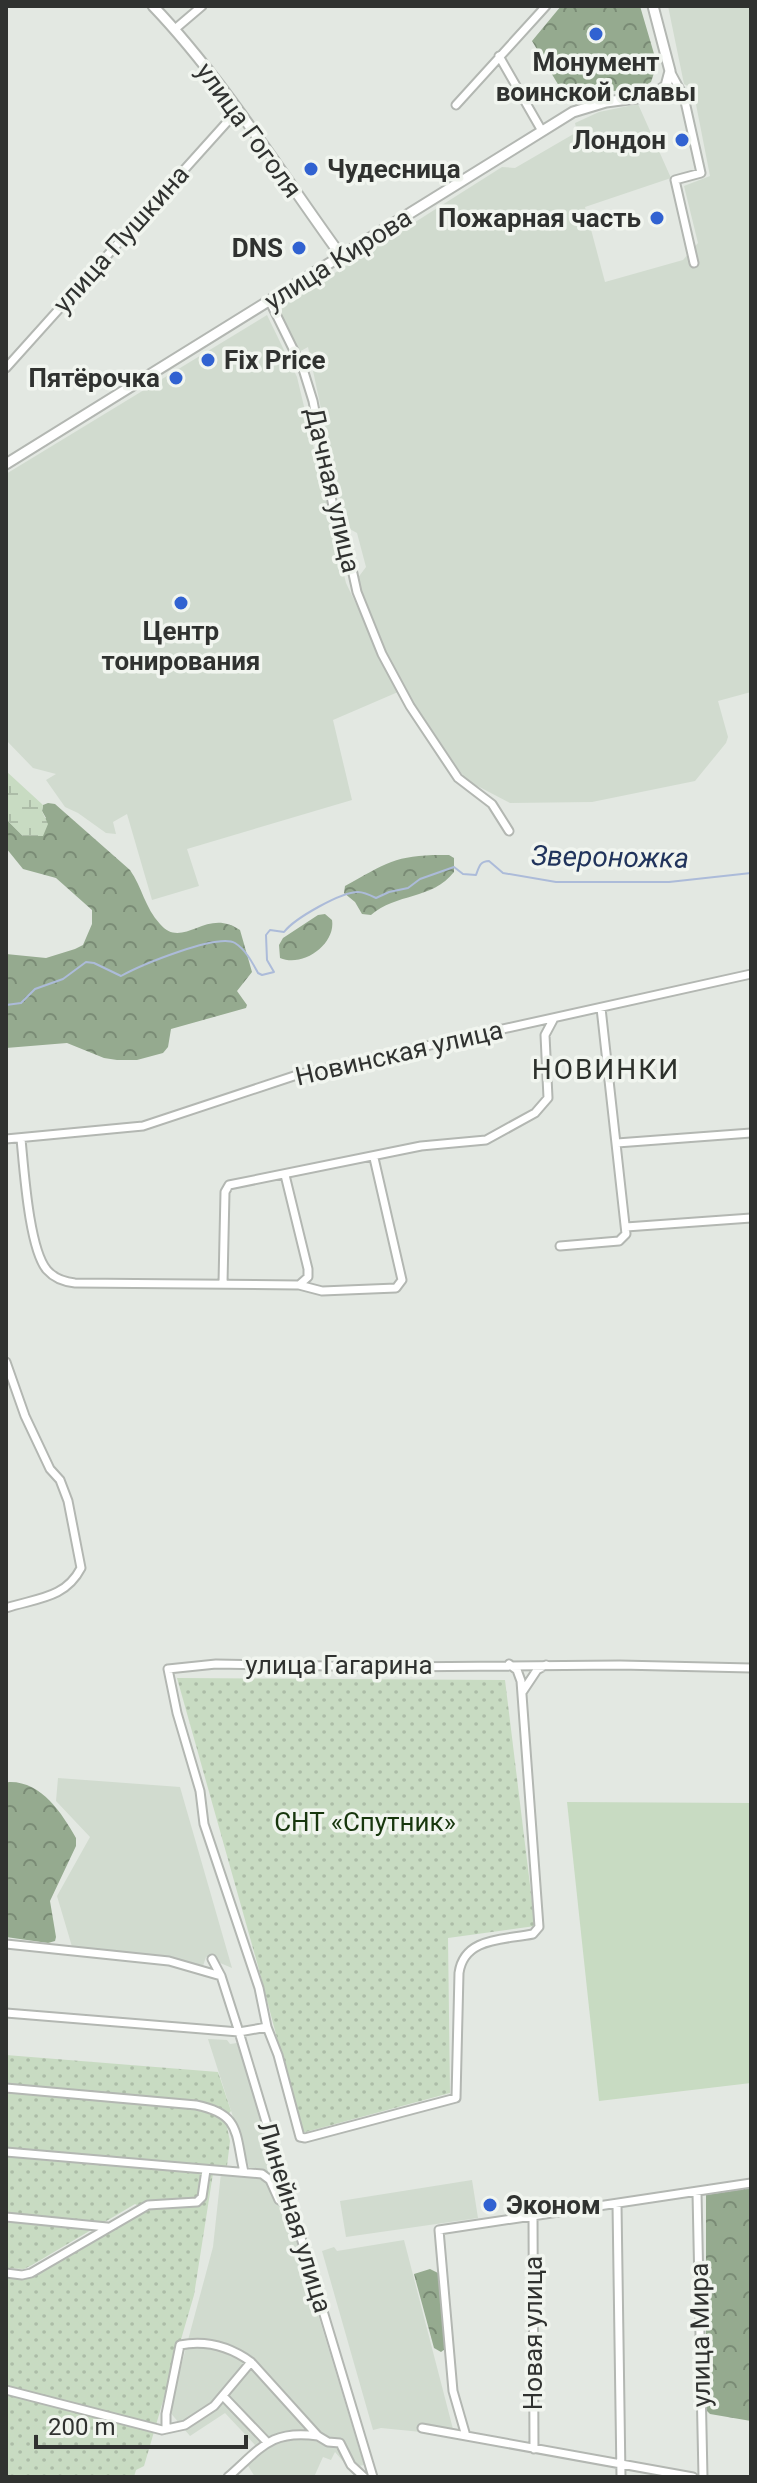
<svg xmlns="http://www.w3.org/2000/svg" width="757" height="2483" viewBox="0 0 757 2483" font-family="Roboto,sans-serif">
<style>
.built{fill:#d1dbcf}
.forest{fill:url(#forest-crowns)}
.wetland{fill:url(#wetland-marsh)}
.garden{fill:url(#garden-dots)}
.pitch{fill:#c8dbc2}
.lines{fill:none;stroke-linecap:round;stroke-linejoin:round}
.stream{stroke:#acbbd9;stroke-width:2}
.minor-casing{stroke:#b3b7b2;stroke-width:11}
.tertiary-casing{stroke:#b3b7b2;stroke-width:13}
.minor{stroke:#fff;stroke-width:7}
.tertiary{stroke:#fff;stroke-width:9}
.poi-dot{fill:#3162d1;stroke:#f1f5ef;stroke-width:3}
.labels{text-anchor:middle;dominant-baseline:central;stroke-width:7;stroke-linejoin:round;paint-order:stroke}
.poi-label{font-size:26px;font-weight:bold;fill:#303230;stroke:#f1f5ef;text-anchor:end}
.street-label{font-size:26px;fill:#303230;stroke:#f1f5ef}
.park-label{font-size:26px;fill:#17360d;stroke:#f1f5ef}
.water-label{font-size:28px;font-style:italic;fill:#21345c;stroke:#f1f5ef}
.neighbourhood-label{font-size:28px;letter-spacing:2px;fill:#2d312c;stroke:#f1f5ef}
</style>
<defs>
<pattern id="forest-crowns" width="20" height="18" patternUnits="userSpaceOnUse" patternTransform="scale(2)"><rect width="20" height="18" fill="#95aa8f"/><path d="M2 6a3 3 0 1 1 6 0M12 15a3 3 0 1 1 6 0" fill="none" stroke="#7a8b75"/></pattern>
<pattern id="wetland-marsh" width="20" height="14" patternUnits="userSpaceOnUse" patternTransform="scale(2)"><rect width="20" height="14" fill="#c8dbc2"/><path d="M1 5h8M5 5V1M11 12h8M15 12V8" fill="none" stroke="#acbca7"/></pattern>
<pattern id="garden-dots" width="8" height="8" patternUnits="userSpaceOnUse" patternTransform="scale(2)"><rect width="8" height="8" fill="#c8dbc2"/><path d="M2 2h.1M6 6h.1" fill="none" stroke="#acbca7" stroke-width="1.8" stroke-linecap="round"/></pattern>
</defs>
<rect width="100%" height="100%" fill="#e3e8e2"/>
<path class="built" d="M668 6H751V692L718 701 728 737 726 743 695 781 592 802 510 803 466 780 414 703 381 642V638L357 579 366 567 357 533 346 527 308 347 299 352 278 309 502 167 515 168 577 132 575 123 599 112 638 104 671 178 585 207 605 282 683 260 698 243 684 186 710 176 693 89 684 84Z
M267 315 297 377 346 583 398 692 333 720 352 800 187 849 199 886 152 900 127 814 113 822 116 834 106 833 78 813 65 807 46 780 56 774 33 768 6 740V474Z
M58 1778 180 1787 232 1968 206 1957 203 1966 180 1961 73 1950 57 1896 90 1837 56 1801Z
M208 2039 227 2040 230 2044 237 2043 287 2199 299 2252 364 2465 349 2468 335 2452 331 2460 323 2457 314 2477H255L245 2461 258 2448 225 2413 190 2436 169 2411 213 2247 221 2173 252 2176Z
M472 2180 478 2218 346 2237 340 2201Z
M404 2240 453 2429 423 2424 421 2432 381 2428 373 2430 322 2251 334 2247 337 2251Z"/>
<path class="forest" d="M561 6H640L657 64 651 82 638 89 602 92 568 101 532 41Z
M48 803 55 804 130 870C142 887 145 908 160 924 183 951 206 906 240 930L252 972 237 991 247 1005 246 1008 171 1029 168 1047 163 1053 137 1060H117L104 1058 67 1043 6 1048V954L46 958 75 949 83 945 92 924V910L56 878 23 869 6 848V819L23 836 46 818 42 811 43 805Z
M449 855 454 858V872C432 900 396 893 371 915L362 914 355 902 344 893 345 886C388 862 397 854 449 855Z
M325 914 332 920C336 944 303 968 280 958L279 945 283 938 318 915Z
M9 1782C41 1781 62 1813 76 1838V1846L50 1901 56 1937 55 1941 48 1943 6 1937V1783Z
M751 2188V2421L710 2414 706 2410V2195Z
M430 2269 438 2273 445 2349 441 2352 434 2348 414 2274Z"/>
<path class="wetland" d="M6 771 43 805 42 811 48 824 43 836H23L6 819Z"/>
<path class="garden" d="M177 1678 505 1680 535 1926 448 1938 450 2093 302 2133 258 1966Z
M6 2055 218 2072 231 2111 225 2118 230 2141 227 2166 214 2167 194 2295 144 2466 136 2470 134 2477H6V2276L23 2278 34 2276 146 2210 135 2204 32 2265 24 2269 6 2268Z"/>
<path class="pitch" d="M567 1802 751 1803V2083L599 2101Z"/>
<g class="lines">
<path class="stream" d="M6 1005 21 1003 35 989 63 979 86 962 94 963 121 976C139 966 217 933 235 943 246 950 252 962 258 973L262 975 274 972 267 960 266 935 270 930 284 932C295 918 341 892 358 892 364 892 370 895 376 898L389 892 408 888 420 879 454 867 463 874 476 875C479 867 480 861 489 861L503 873 556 882H669L751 873"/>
<defs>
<path id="minor" d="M175 29 202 6
M499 56 542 131
M670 71 684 97 701 173 675 180 694 263
M456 105 546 6
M270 302 303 369 313 401 338 533 348 551 357 592 382 654 410 706 458 778 492 804 509 831
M6 368 237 111
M6 1139 143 1126 300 1074 751 974
M21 1139C24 1169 29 1249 47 1270 54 1278 65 1282 75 1283L299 1285 322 1291 396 1288 402 1280 374 1158
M617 1143 751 1133
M285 1175 308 1269V1277L299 1285
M626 1227 751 1218
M560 1246 619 1241 626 1234 601 1008
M223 1283 225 1192 229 1185 421 1146 486 1140 535 1113 548 1098 545 1035 553 1020
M6 1362 25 1416 50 1469 60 1480 68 1501 81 1568C65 1599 36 1598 6 1608
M509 1664 517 1670 521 1681 539 1927 533 1934C504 1940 464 1937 459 1973L456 2098 305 2138 300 2137 278 2055 267 2027 259 1988 204 1824 200 1791 177 1713 168 1669 216 1664 389 1667 620 1665 751 1668
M523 1691 537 1670 546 1665
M6 1944 169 1961 221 1976
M212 1959 221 1976 239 2032 373 2477
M6 2013 239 2032 267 2027
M6 2088 196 2105C241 2114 235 2133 244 2172
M6 2152 262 2174 270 2180 279 2200 290 2202
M697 2193 703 2477
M617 2204 621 2477
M533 2216 534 2449
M6 2217 107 2227
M6 2273 22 2275 31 2273 148 2205 197 2202 202 2197 206 2170
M6 2390 162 2430 185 2425 214 2406 251 2362
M223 2396 267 2442
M422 2428 693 2477
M166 2429V2414L180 2345C206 2340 229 2346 251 2362L318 2436 328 2442 340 2443 351 2465 364 2477
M466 2436 453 2391 439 2230 751 2183
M228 2477C261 2448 271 2429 318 2436"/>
<path id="tertiary" d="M153 6C222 78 283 176 342 257
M6 464 573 112 606 102 651 96 666 86 670 71 653 6"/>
</defs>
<use href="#minor" class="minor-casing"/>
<use href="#tertiary" class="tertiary-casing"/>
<use href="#minor" class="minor"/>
<use href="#tertiary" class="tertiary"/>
</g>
<g class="poi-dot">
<circle cx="596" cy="34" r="8"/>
<circle cx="682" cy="140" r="8"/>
<circle cx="311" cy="169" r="8"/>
<circle cx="657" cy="218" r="8"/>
<circle cx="299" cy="248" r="8"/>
<circle cx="208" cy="360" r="8"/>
<circle cx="176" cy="378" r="8"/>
<circle cx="181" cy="603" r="8"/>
<circle cx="490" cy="2205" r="8"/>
</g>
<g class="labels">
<g class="poi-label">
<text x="596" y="62" text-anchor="middle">Монумент<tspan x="596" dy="30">воинской славы</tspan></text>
<text x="666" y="140">Лондон</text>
<text x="327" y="169" text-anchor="start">Чудесница</text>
<text x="641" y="218">Пожарная часть</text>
<text x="283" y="248">DNS</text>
<text x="224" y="360" text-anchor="start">Fix Price</text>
<text x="160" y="378">Пятёрочка</text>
<text x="181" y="631" text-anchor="middle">Центр<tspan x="181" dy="30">тонирования</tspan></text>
<text x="506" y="2205" text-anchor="start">Эконом</text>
</g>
<g class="street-label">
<text transform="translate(249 130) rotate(54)">улица Гоголя</text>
<text transform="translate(121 239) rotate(-48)">улица Пушкина</text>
<text transform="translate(338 259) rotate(-32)">улица Кирова</text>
<text transform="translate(333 490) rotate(77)">Дачная улица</text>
<text transform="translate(399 1053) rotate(-13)">Новинская улица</text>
<text x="339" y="1665">улица Гагарина</text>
<text transform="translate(295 2217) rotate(73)">Линейная улица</text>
<text transform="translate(533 2333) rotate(-90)">Новая улица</text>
<text transform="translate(700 2335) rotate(-91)">улица Мира</text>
</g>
<g class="park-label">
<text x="365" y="1822">СНТ «Спутник»</text>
</g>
<g class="water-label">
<text transform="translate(610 857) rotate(1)">Звероножка</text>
</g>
<g class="neighbourhood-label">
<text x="606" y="1069">НОВИНКИ</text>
</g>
</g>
<rect width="757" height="2483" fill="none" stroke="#303230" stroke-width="16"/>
<path d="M36 2435v12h210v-12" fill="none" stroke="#303230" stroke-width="4"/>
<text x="48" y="2435" font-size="24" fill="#303230" stroke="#f1f5ef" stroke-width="6" paint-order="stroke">200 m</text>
</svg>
